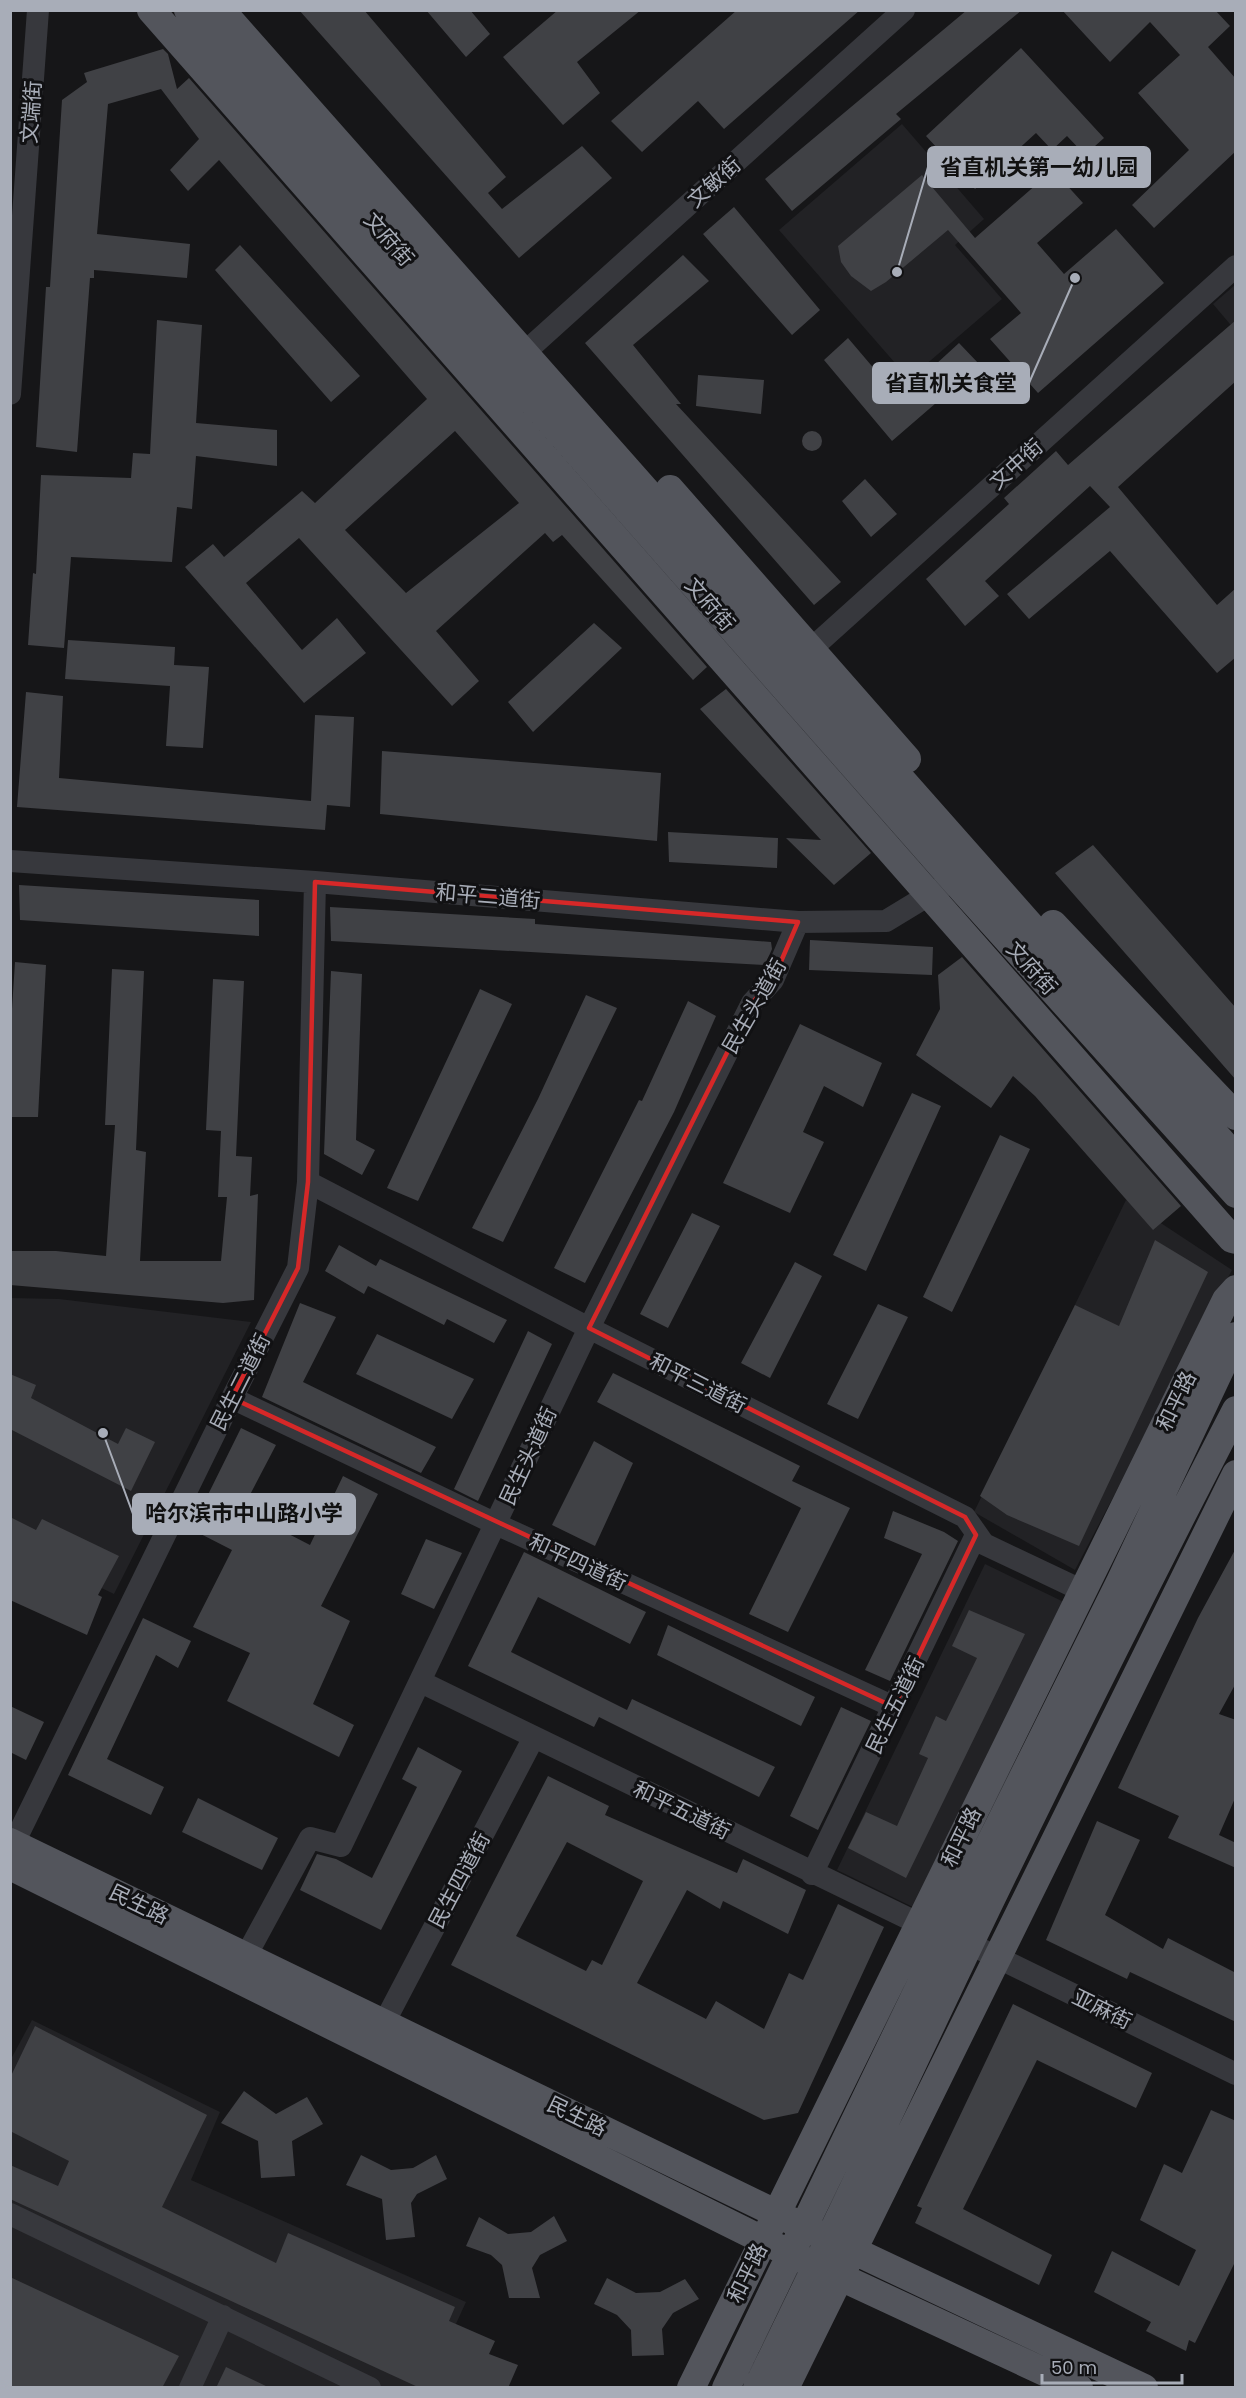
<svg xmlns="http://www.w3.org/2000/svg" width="1246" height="2398" viewBox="0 0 1246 2398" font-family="Poppins,'Noto Sans SC',sans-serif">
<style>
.built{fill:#222225}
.building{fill:#404145;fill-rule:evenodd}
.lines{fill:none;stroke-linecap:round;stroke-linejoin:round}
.minor{stroke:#37383d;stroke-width:22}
.major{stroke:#53555c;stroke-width:28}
.marked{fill:none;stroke:#d62828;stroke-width:4.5;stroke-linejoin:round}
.labels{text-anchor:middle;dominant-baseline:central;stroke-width:6;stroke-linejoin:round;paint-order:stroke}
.street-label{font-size:21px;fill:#a8adb8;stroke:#111113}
.leader{fill:none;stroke:#a8adb8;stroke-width:2}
.callout-dot{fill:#a8adb8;stroke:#111113;stroke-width:2}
.callout{fill:#a8adb8;stroke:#a8adb8;stroke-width:2}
.callout-label{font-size:22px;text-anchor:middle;font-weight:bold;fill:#111}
</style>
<rect width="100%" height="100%" fill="#161618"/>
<path class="built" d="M902 124 984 219 955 245 1002 299 909 379 779 230Z
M1235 285V330L1213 304Z
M1126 1200 1232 1270 1075 1570 974 1512Z
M10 1298 59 1299 251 1322 114 1594 11 1544Z
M985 1564 1066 1603 917 1909 837 1870Z
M32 2020 220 2112 191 2180 466 2302 427 2387 11 2388V2059Z"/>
<path class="building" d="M299 10H364L506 177 488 193 502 209 582 146 612 178 519 258Z
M426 10H470L490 34 466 57Z
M558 10H641L577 62 600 93 563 125 503 57Z
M737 10H860L724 129 698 101 642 152 611 121Z
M967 10H1022L896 114 901 119 792 211 765 179Z
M1062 10H1215L1230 26 1208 47 1236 79V151L1154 228 1132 205 1189 150 1138 93 1180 55 1150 22 1110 62Z
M1021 48 1104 138 1085 155 1067 136 1052 150 1036 133 975 189 926 136Z
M163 49 168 54 177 89 189 78 707 667 693 680 562 535 553 542 545 533 436 631 479 681 452 706 299 538 246 583 302 650 337 618 366 653 304 703 185 567 213 544 224 557 302 491 315 503 427 399 219 160 188 191 170 170 199 139 161 89 108 104 97 234 190 244 187 278 94 270V278H90L77 452 36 447 46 287H50L62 100 87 82 84 73ZM455 431 519 503 406 593 345 530Z
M1053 170 1083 203 1037 243 1064 274 1116 229 1164 283 1038 393 990 339 1021 313 948 230 886 282 871 291 851 276 841 262 838 246 922 175 975 238Z
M734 207 820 310 792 335 703 234Z
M240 245 360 376 331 402 215 270Z
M683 255 709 281 633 345 681 404H676L841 582 814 605 585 343Z
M157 320 202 325 196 423 277 430V466L196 456 192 509 177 507 172 562 71 557 64 648 28 645 33 573 36 574 41 475 131 478 133 453 150 454Z
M1236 320V381L1118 487 1217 605 1236 588V657L1217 673 1110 551 1029 619 1007 594 1110 507 1090 486 985 581 999 596 965 626 926 579 1009 504 1004 498 1056 451 1068 465Z
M848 338 899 398 959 343 980 365 892 441 824 360Z
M698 375 764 380 761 414 696 406Z
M802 441a10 10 0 1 1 20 0a10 10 0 1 1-20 0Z
M865 479 897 514 871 537 842 501Z
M594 623 622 648 533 732 508 702Z
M68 640 175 647 174 665 209 667 203 748 166 746 170 686 65 679Z
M726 689 871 853 834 885 786 838 821 840 700 709Z
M26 692 63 696 59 778 311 801 315 715 354 717 350 807 327 805 325 830 17 807Z
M382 751 661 773 657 841 380 814Z
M668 832 778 838 777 868 669 862Z
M1093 845 1236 1008V1080L1055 873Z
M19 885 259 900V936L20 920Z
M330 907 535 919V924L771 942 772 949 765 965 331 941Z
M810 940 933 947 932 975 809 970Z
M962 957 1181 1206 1153 1230 1035 1096 1013 1076 991 1108 916 1055 940 1009 938 975Z
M15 962 46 965 38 1117H10V1040Z
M112 969 144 971 136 1150 146 1152 140 1261H221L227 1197H218L221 1131 206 1130 213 979 244 981 236 1156 252 1157 250 1196 258 1194 254 1300 223 1303 10 1285V1251H56L106 1256 115 1125H105Z
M331 971 362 974 356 1140 375 1150 362 1175 324 1154Z
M480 989 512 1004 418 1201 387 1188Z
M586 995 617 1008 503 1242 472 1228 538 1099Z
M688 1001 716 1016 674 1112 585 1283 554 1268 639 1100 642 1101Z
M800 1024 882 1063 863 1107 824 1086 803 1132 824 1142 790 1213 723 1183Z
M912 1093 941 1106 866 1271 833 1255Z
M1000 1135 1030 1149 952 1312 923 1297Z
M692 1213 720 1226 668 1328 640 1314Z
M1155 1240 1208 1272 1079 1546 1007 1515 980 1496 1075 1305 1119 1326Z
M339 1245 376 1266 380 1259 507 1320 494 1343 447 1319 444 1325 368 1286 364 1294 325 1271Z
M795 1262 822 1276 770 1378 741 1363Z
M300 1303 336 1317 303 1382 436 1447 421 1473 262 1397Z
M878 1304 908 1317 858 1419 827 1404Z
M528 1331 552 1344 478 1501 454 1489Z
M377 1334 474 1379 452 1419 356 1374Z
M613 1373 800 1466 792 1481 850 1508 788 1632 749 1614 801 1508 597 1402Z
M10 1374 36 1385 31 1398 118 1444 126 1428 155 1442 131 1491 10 1429Z
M241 1428 276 1445 242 1510 310 1545 343 1476 378 1494 321 1606 350 1621 313 1704 354 1725 339 1757 227 1701 250 1653 193 1627 232 1550 191 1529Z
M594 1441 633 1463 595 1546 552 1525Z
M893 1511 944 1532 958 1541 890 1681 865 1670 922 1554 884 1538Z
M10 1517 36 1530 42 1519 119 1556 98 1595 102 1597 87 1635 10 1600Z
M426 1539 462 1553 434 1609 401 1594Z
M1236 1548V1683L1219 1714 1236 1720V1796L1219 1835 1236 1843V1868L1168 1838 1179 1816 1118 1788 1198 1618Z
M524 1552 646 1612 630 1644 538 1597 511 1652 627 1710 632 1699 775 1767 759 1797 599 1717 594 1727 468 1666Z
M969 1610 1025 1634 906 1878 848 1848 866 1812 897 1826 928 1758 919 1754 936 1716 946 1721 977 1658 952 1646Z
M143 1618 191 1641 178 1668 156 1655 107 1759 164 1787 151 1815 68 1775Z
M668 1625 815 1697 801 1726 657 1655Z
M10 1706 44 1722 26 1760 10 1752Z
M841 1707 871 1721 818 1830 790 1816Z
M418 1747 462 1771 381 1930 300 1890 317 1854 336 1859 372 1878 417 1787 402 1779Z
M548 1776 609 1806 605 1815 737 1873 743 1859 806 1890 788 1934 723 1901 720 1909 687 1890 637 1983 706 2019 716 2001 764 2029 789 1973 803 1980 838 1904 884 1927 798 2113 764 2120 451 1965ZM567 1842 643 1881 602 1965 592 1960 586 1971 516 1936Z
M198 1798 278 1838 262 1870 182 1832Z
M1097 1821 1140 1840 1105 1915 1163 1949 1168 1938 1236 1973V2022L1130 1972 1127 1979 1046 1940Z
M1013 2004 1152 2073 1136 2108 1037 2060 963 2209 1052 2255 1039 2285 915 2223 922 2208 917 2206Z
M35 2026 207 2115 162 2207 276 2263 288 2233 455 2307 449 2321 495 2341 489 2354 518 2365 508 2388H420L10 2199V2165L58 2186 69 2161 10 2131V2078Z
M244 2091 276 2114 307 2097 323 2124 292 2141 295 2176 261 2178 258 2141 221 2123Z
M1211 2110 1236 2121V2260L1195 2343 1189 2340 1186 2351 1146 2331 1151 2322 1094 2292 1112 2251 1179 2286 1196 2250 1140 2220 1164 2164 1182 2173Z
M361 2155 391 2170 413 2168 436 2155 447 2179 417 2194 411 2203 415 2237 386 2240 382 2199 346 2185Z
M554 2216 567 2241 540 2255 532 2268 540 2298H509L502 2265 491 2255 466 2246 479 2217 508 2234 531 2232Z
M10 2277 179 2356 162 2388H10Z
M607 2278 636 2293 660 2292 685 2279 699 2299 673 2313 662 2329 664 2355 632 2356 631 2330 617 2315 594 2304Z
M226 2367 270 2388H216Z"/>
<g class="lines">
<path class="minor" d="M524 353 904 10
M10 394 38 10
M800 659 1236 266
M10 861 315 882 798 922 886 921 942 887
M308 1182 589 1328 965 1517 984 1544 1081 1590
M232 1398 496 1524 894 1707
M421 1682 934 1931
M14 1843 232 1398 298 1268 308 1182 315 882
M812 1874 976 1535
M970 1944 1236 2074
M246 1956 310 1838 341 1846 589 1328 752 1003 773 980 798 922
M384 2023 534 1737
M10 2214 370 2388
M190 2388 223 2316"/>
<path class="major" d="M151 10 1232 1239 1236 1240
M188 10 953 879 1236 1194
M221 10 1236 1158
M670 489 907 759
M1053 924 1236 1116
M10 1842 831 2240 1144 2388
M10 1866 791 2254 1079 2388
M691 2388 1226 1300 1236 1289
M726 2388 944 1936 1120 1582 1236 1336
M757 2388C830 2240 899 2092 970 1943 1056 1764 1145 1586 1236 1410
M785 2388 1236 1474"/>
</g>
<path class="marked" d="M315 882 798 922 773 980 752 1003 589 1328 965 1517 976 1535 894 1707 232 1398 298 1268 308 1182Z"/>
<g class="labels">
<g class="street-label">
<text transform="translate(31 112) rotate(-86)">文端街</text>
<text transform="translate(714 182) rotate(-42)">文敏街</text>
<text transform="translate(389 239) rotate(49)">文府街</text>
<text transform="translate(1016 464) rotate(-42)">文中街</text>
<text transform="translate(710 604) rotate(49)">文府街</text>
<text transform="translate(488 896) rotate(5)">和平二道街</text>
<text transform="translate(1032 968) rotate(48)">文府街</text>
<text transform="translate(754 1006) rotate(-60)">民生头道街</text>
<text transform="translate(240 1382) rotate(-63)">民生二道街</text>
<text transform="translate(698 1383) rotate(27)">和平三道街</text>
<text transform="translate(1176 1401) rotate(-64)">和平路</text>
<text transform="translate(528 1456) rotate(-65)">民生头道街</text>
<text transform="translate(578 1562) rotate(25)">和平四道街</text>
<text transform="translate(895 1705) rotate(-64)">民生五道街</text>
<text transform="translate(682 1810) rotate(26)">和平五道街</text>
<text transform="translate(961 1837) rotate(-64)">和平路</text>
<text transform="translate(459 1880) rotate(-62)">民生四道街</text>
<text transform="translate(139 1904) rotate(26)">民生路</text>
<text transform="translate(1102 2009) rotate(26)">亚麻街</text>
<text transform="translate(577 2116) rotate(26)">民生路</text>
<text transform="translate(747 2273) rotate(-64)">和平路</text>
</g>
</g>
<path class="leader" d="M897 272L928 167M1075 278L1029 383M103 1433L133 1514"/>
<g class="callout-dot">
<circle cx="897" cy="272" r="6"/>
<circle cx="1075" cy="278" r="6"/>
<circle cx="103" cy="1433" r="6"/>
</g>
<g class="callout">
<rect x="928" y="147" width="222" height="40" rx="6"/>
<rect x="873" y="363" width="156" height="40" rx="6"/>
<rect x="133" y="1494" width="222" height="40" rx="6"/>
</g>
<g class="callout-label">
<text x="1039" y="175">省直机关第一幼儿园</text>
<text x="951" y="391">省直机关食堂</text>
<text x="244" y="1521">哈尔滨市中山路小学</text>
</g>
<rect width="1246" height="2398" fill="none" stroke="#a8adb8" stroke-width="24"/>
<path d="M1042 2374v9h140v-9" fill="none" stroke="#a8adb8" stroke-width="3"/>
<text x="1051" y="2374" font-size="18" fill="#a8adb8" stroke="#111113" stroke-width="4.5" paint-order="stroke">50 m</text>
</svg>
